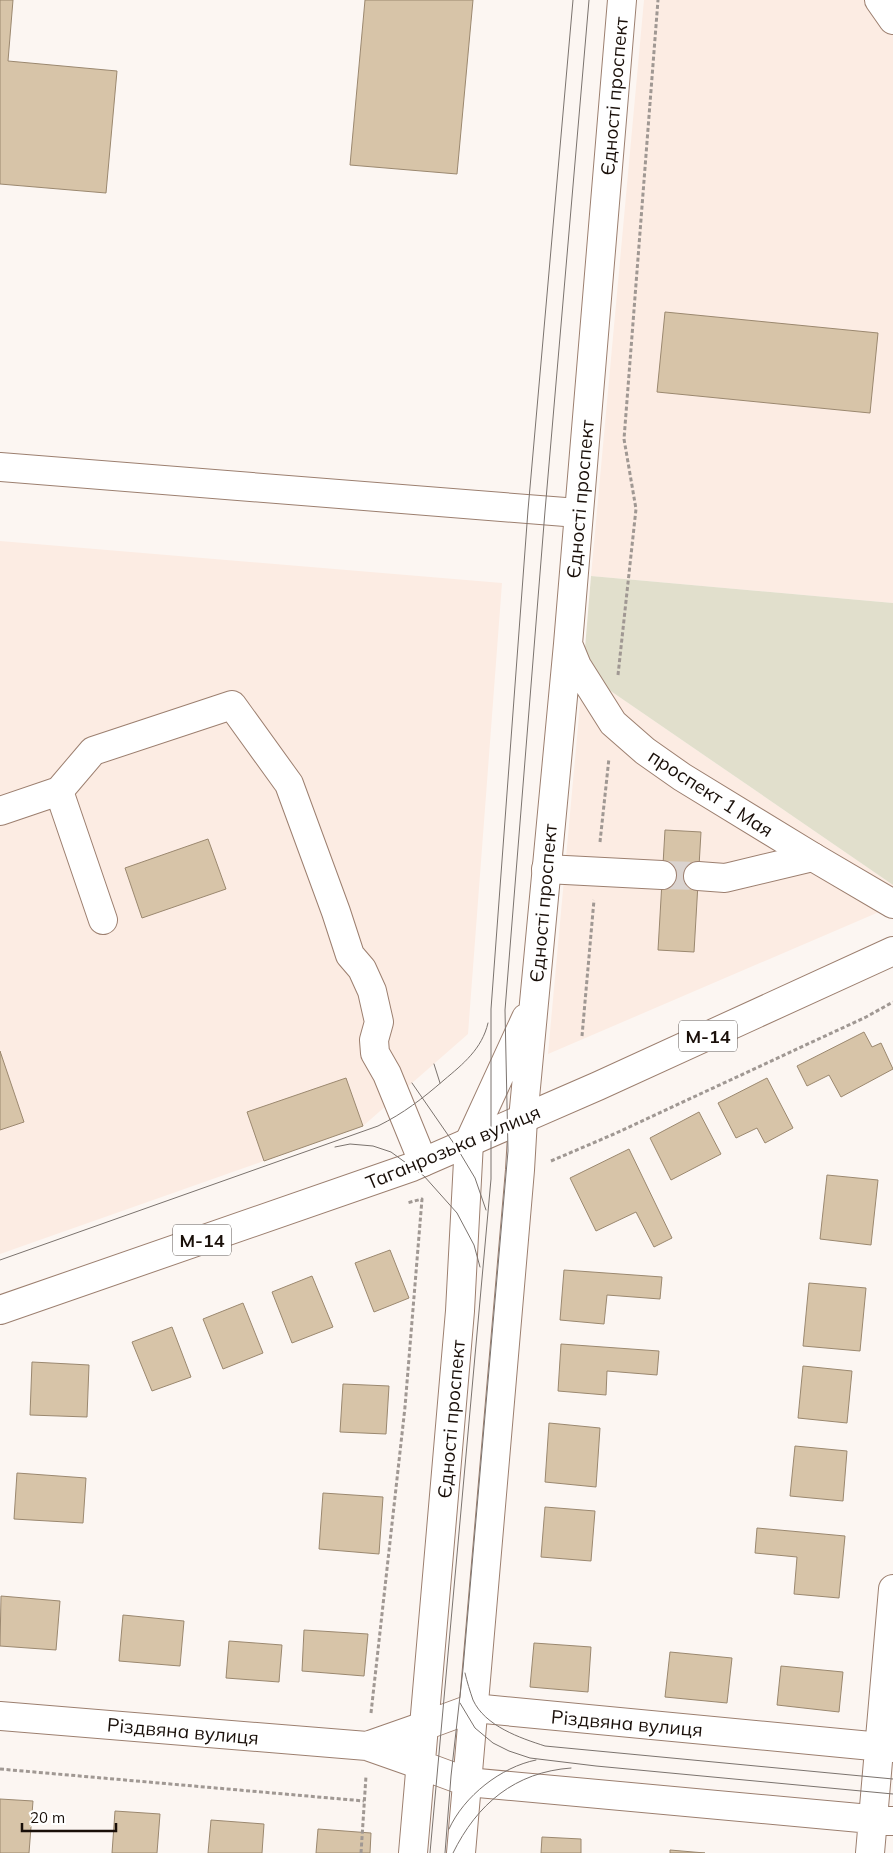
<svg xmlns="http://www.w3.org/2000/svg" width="893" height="1853" viewBox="0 0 893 1853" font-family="Mulish,sans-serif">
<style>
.built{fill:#fcece3}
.green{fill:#e1dfcc}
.building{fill:#d7c4a8;stroke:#9b886f}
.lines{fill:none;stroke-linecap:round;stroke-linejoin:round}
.minor-tunnel{stroke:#dad3cf;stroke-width:28;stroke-dasharray:28 14;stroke-linecap:butt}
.minor-casing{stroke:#9c7f6f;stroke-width:30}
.major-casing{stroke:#9c7f6f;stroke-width:30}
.highway-casing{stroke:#9c7f6f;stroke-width:30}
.path{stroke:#a09893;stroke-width:3;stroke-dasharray:4 2.5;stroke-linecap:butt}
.minor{stroke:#fff;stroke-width:28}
.major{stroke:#fff;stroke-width:28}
.highway{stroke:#fff;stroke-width:28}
.tram{stroke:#7b736e;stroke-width:1}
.labels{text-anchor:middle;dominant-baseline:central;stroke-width:4.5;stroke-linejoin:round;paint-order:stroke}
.shield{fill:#fff;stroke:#5e5753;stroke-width:1}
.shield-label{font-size:18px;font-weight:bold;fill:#190f09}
.street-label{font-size:19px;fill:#190f09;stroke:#fff}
</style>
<rect width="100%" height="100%" fill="#fcf6f2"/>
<path class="built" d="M644 0H893V603L591 576Z
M0 541 502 583 468 1034 363 1126 0 1254Z
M583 672 893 885V906L548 1054Z"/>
<path class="green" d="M591 576 893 603V885L583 672Z"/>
<path class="building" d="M0 0H13L8 61 117 71 106 193 0 184Z
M365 0H473L457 174 350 165Z
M665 312 878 333 870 413 657 392Z
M665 830 701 832 694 952 658 950Z
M208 839 226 889 142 918 125 868Z
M864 1032 872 1047 881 1043 893 1069 841 1097 829 1075 807 1086 797 1066Z
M0 1051 24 1122 0 1130Z
M346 1078 363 1126 264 1161 247 1112Z
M767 1078 793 1128 765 1143 757 1128 736 1138 718 1103Z
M699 1112 721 1154 671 1180 650 1138Z
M629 1149 672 1238 654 1247 636 1212 596 1231 570 1178Z
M827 1175 878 1180 871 1245 820 1239Z
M390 1250 409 1298 374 1312 355 1263Z
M564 1270 662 1277 660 1299 607 1295 604 1324 560 1320Z
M312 1276 333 1327 292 1343 272 1292Z
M809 1283 866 1288 860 1351 803 1346Z
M243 1303 263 1353 223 1369 203 1319Z
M172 1327 191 1377 152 1391 132 1342Z
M561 1344 659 1351 657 1375 607 1371 606 1395 558 1391Z
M32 1362 89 1365 87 1417 30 1415Z
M803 1366 852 1371 847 1423 798 1418Z
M343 1384 389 1386 386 1434 340 1432Z
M549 1423 600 1428 596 1487 545 1482Z
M795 1446 847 1451 843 1501 790 1496Z
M17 1473 86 1478 83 1523 14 1519Z
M323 1493 383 1497 379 1554 319 1549Z
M545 1507 595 1511 591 1561 541 1557Z
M757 1528 845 1536 839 1598 794 1594 797 1557 755 1553Z
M1 1596 60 1601 56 1650 0 1646Z
M123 1615 184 1621 180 1666 119 1661Z
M304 1630 368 1634 364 1676 302 1671Z
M229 1641 282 1645 279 1682 226 1678Z
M534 1643 591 1647 588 1692 530 1687Z
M670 1652 732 1658 727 1703 665 1697Z
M781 1666 843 1672 839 1712 777 1705Z
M0 1799 33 1801 29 1853H0Z
M115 1811 160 1814 157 1853H112Z
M211 1820 264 1824 262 1853H208Z
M318 1829 371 1833 370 1853H316Z
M542 1837 581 1839V1853H541Z
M670 1850 705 1853H670Z"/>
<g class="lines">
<path class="minor-tunnel" d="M662 875 698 876"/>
<defs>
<path id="minor" d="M879 0 893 20
M0 467 578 513
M59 791 103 920
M0 811 59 791 93 751 232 705 289 784 336 912 350 955 362 969 372 991 379 1022 374 1040 375 1053 387 1074 423 1162
M546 869 662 875
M698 876 725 878 813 857
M473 1708 893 1748
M0 1716 367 1746 421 1765
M367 1746 424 1726
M467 1782 893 1821
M870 1853 893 1589"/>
<path id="major" d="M568 644 577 666 613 723 645 751 682 777 813 857 893 904
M424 1726 473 1708
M421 1765 467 1782
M413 1853 460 1311 469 1142 526 1018
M461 1853 520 1170 523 1119 568 644 622 0"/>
<path id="highway" d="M0 1310 412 1167 598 1086 893 951"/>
</defs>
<use href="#minor" class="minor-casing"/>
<use href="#major" class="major-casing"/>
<use href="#highway" class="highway-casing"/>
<path class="path" d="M618 675 636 509 624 439 658 0
M600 842 609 758
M582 1036 594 900
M551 1161 614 1134 866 1017 893 1002
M371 1713 405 1407 422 1199 407 1203
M0 1769 364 1801
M361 1853 366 1776"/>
<use href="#minor" class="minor"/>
<use href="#major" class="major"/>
<use href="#highway" class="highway"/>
<path class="tram" d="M434 1064 440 1083
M412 1083 457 1148 475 1178 486 1210
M335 1147 350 1144 373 1146 391 1152 424 1176 457 1213 474 1245 480 1267
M0 1260 378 1126C404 1113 422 1099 444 1080 463 1064 482 1049 488 1023
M465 1673C467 1682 470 1691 473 1700 485 1726 520 1738 545 1746L893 1779
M460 1703 475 1728 493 1743 509 1751 530 1758 596 1766 893 1794
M449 1829C464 1796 501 1767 536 1760
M430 1853 491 1179V1009L528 510 573 0
M445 1853 451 1776 463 1669 508 1151 505 1010 545 511 589 0
M453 1853C477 1804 515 1772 571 1768"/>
</g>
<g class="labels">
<g class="shield">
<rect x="679" y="1020.5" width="58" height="31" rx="4"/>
<rect x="173" y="1224.5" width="58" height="31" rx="4"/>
</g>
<g class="shield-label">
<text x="708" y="1036">М-14</text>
<text x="202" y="1240">М-14</text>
</g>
<g class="street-label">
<text transform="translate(614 96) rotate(-85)">Єдності проспект</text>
<text transform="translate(580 499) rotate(-85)">Єдності проспект</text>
<text transform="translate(711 793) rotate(33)">проспект 1 Мая</text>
<text transform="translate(543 903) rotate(-85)">Єдності проспект</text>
<text transform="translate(453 1147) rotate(-23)">Таганрозька вулиця</text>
<text transform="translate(451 1419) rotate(-85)">Єдності проспект</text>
<text transform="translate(627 1723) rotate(5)">Різдвяна вулиця</text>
<text transform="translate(183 1731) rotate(5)">Різдвяна вулиця</text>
</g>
</g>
<path d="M22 1823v8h94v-8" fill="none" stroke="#190f09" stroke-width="2.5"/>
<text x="30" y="1823" font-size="15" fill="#190f09" stroke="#ffffff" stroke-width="4" paint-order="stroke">20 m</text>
</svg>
